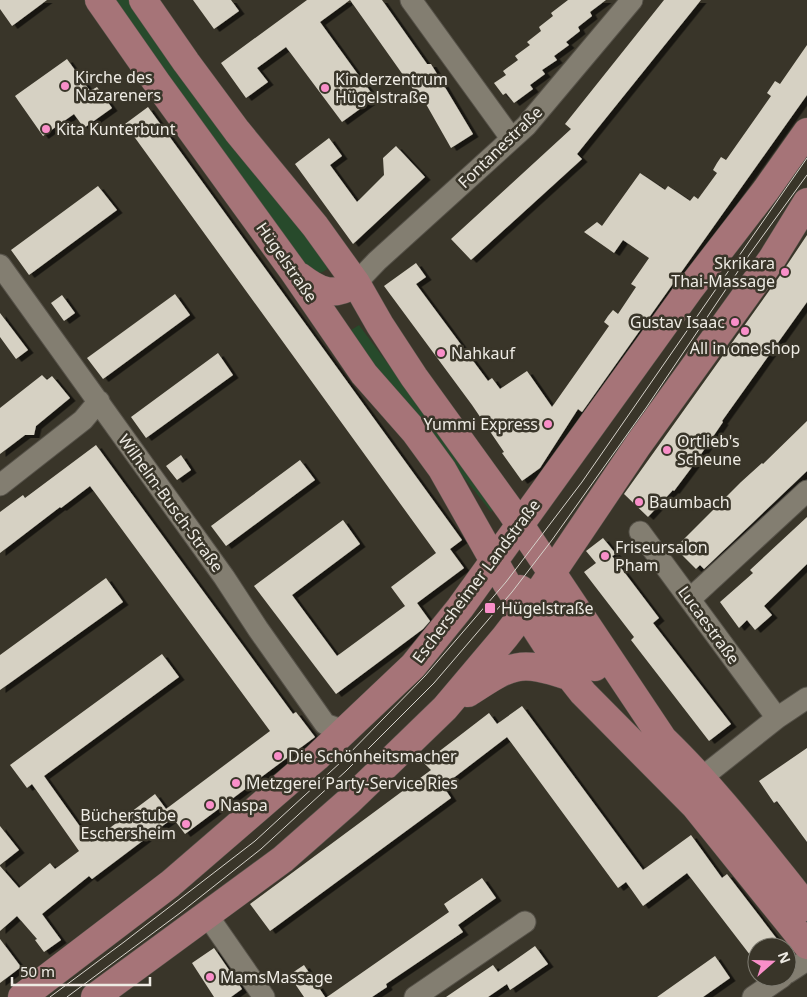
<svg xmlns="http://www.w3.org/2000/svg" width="807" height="997" viewBox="0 0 807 997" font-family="'Noto Sans',sans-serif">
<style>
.green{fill:#274a2b}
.building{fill:#d6d1c3;filter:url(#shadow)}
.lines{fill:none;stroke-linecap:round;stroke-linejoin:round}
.minor-casing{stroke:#565249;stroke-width:23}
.major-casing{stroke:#565249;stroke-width:29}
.minor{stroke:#837e71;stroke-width:21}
.major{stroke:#a67478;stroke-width:28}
.tram{stroke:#d6d3cb;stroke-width:1}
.poi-dot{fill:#f98fc9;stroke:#393529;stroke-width:2}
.labels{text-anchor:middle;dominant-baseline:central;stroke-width:5;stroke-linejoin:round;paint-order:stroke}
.poi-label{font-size:16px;fill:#eeebe4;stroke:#393529;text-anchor:start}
.street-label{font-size:16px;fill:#eeebe4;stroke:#393529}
</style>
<defs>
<filter id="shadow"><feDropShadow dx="5.5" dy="3" stdDeviation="0" flood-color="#0009"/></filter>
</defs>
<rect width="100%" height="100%" fill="#393529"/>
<path class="green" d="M109 0H136L329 267C323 274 315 275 309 269Z
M359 325 496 508 491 512C444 451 395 393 348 332Z"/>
<path class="building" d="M0 0H47L12 26 0 9Z
M193 0H231L239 11 214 29Z
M307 0H382L427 64H431L473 134 451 148 418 90 413 89 350 0 320 22 375 98 342 122 286 47 257 68 268 82 246 98 221 63Z
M568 0H606L590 12 592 16 578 27 580 31 566 42 569 45 554 56 557 60 542 70 545 74 530 85 533 89 514 103 506 93 503 95 494 83 506 75 503 71 518 60 515 56 530 45 527 42 541 31 539 27 553 16 551 13Z
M664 0H701L577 154 582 159 471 260 451 239 571 129 565 124Z
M807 45V95L582 412 578 409 540 468 522 481 502 453 504 452 472 405 384 286 416 263 426 277 416 284 488 381 492 378 500 389 527 371 552 407 609 326 604 322 608 316 613 310 618 314 636 287 631 284 649 258 623 240 614 253 584 232 597 222 602 226 640 173 665 190 668 186 690 201 694 196 698 199 717 173 713 170 717 163 721 157 726 160 771 96 767 93 775 81 780 84Z
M67 59 90 91 97 87 112 108 84 128 74 114 43 136 15 96Z
M148 107 462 540 450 549 464 568 417 603 430 621 423 629 336 694 254 586 343 520 360 544 292 595 337 656 405 606 391 587 436 553 125 124Z
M329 138 342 156 330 165 357 202 384 175 383 158 396 146 425 177 353 244 295 164Z
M98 186 117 210 29 275 11 250Z
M807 235V302L722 421 723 422 695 463 674 491 673 490 648 517 624 494 779 277Z
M175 294 190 315 103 379 87 358Z
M62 295 75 313 64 321 51 303Z
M0 313 28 350 16 359 0 337Z
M218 353 233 375 146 438 131 417Z
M42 375 47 380 52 376 70 398 36 426 34 435H25L0 454V408Z
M807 421V471L704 569 700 565 696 569 675 548 741 482 762 463 763 464Z
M96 445 293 714 296 712 315 737 185 834 173 818 92 879 89 876 42 914 61 940 44 952 35 940 37 939 17 916 0 931V866L19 888 50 863 55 869 79 851 32 784 27 788 10 765 162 654 179 677 44 776 91 842 155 794 166 809 270 731 90 486 61 508 60 507 0 553V512L23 495 25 498Z
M181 455 191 470 177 480 166 466Z
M300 460 315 480 226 546 211 526Z
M807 517V564L764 606 772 615 755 630 747 620 739 628 720 602 753 573 750 570Z
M603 538 616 554 612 556 659 618 653 623 731 724 709 741 631 640 634 637 584 572 596 563 586 551Z
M106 578 123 602 0 690V655Z
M522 706 643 870 691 835 722 878 727 874 777 939 767 947H757V964L687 873 643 906 626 882 618 888 507 737 443 786 451 798 270 931 250 904 431 770 424 763 489 713 497 724Z
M807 748V842L777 801 774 803 759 781Z
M0 826 19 850 0 865Z
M482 878 496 898 458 925 463 932 386 984 387 987 372 997H327L449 912 444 904Z
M0 939 21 967 0 983Z
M535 946 548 964 510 990 507 984 488 997H446L493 965 498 972Z
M214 948 242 989 231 997H214L192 963Z
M715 956 730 978 703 997H657Z
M304 965 325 997H304L289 975Z"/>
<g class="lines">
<defs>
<path id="minor" d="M411 0 511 138
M0 265 224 577 258 629 325 724 336 728 348 729
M356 283 377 261 526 126 632 0
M0 485 83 420 99 401
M640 532 777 718
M690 599 807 491
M700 779 777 718 807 698
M207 915 264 997
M787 973 807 960
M415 997 525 922
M753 997 782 977"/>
<path id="major" d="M99 0 157 83 294 272 364 374 415 432 442 469 507 584 553 655 583 693 695 806 807 945
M143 0 186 62 237 131 315 226 356 283 380 325 414 377 510 510 663 739C716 790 761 850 807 907
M299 276C320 292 333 298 356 283
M520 589 535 598 595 667
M468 693C511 665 518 659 568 676
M22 997 170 884 317 757 413 666 460 608 689 290 766 190 807 132
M95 997 283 859 349 801 445 708 505 637 535 598 638 445 772 259 807 202"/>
</defs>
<use href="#minor" class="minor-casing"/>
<use href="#major" class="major-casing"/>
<use href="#minor" class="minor"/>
<use href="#major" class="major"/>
<path class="tram" d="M50 997 124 942 255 841 341 762 425 676 506 582 582 482 807 158
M67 997 180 913 261 849 346 771 434 683 512 592 552 540 646 408 749 255 807 175"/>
</g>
<g class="poi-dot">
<circle cx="65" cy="86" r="5"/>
<circle cx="325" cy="88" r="5"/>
<circle cx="46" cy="129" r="5"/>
<circle cx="785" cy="272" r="5"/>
<circle cx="735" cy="322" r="5"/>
<circle cx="745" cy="331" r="5"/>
<circle cx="441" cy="353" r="5"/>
<circle cx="548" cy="424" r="5"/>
<circle cx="667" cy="450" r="5"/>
<circle cx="639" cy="502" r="5"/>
<circle cx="605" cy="556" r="5"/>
<rect x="484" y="602" width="12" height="12" rx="2.5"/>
<circle cx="278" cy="756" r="5"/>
<circle cx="236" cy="783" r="5"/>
<circle cx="210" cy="805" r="5"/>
<circle cx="186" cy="824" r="5"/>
<circle cx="210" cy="977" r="5"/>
</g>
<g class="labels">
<g class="poi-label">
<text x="75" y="77">Kirche des<tspan x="75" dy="18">Nazareners</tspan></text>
<text x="335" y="79">Kinderzentrum<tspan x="335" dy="18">Hügelstraße</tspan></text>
<text x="56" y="129">Kita Kunterbunt</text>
<text x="775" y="263" text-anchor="end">Skrikara<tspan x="775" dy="18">Thai-Massage</tspan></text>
<text x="725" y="322" text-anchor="end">Gustav Isaac</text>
<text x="745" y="348" text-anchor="middle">All in one shop</text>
<text x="451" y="353">Nahkauf</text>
<text x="538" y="424" text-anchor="end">Yummi Express</text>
<text x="677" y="441">Ortlieb's<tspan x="677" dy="18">Scheune</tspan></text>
<text x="649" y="502">Baumbach</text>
<text x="615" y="547">Friseursalon<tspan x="615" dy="18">Pham</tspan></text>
<text x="501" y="608">Hügelstraße</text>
<text x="288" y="756">Die Schönheitsmacher</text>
<text x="246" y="783">Metzgerei Party-Service Ries</text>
<text x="220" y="805">Naspa</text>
<text x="176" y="815" text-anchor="end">Bücherstube<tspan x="176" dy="18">Eschersheim</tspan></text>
<text x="220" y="977">MamsMassage</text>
</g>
<g class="street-label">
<text transform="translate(500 147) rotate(-44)">Fontanestraße</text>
<text transform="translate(287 262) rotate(55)">Hügelstraße</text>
<text transform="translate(171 503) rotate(54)">Wilhelm-Busch-Straße</text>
<text transform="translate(476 581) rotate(-53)">Eschersheimer Landstraße</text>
<text transform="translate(709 625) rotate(54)">Lucaestraße</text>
</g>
</g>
<g transform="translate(772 962) rotate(70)"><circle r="24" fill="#393529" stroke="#817e74"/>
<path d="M0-4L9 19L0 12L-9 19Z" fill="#f98fc9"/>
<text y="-8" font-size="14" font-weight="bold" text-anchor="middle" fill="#eeebe4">N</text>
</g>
<path d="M12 977v8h138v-8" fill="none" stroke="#eeebe4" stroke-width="2.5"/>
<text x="20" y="977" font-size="15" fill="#eeebe4" stroke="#393529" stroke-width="4" paint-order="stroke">50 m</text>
</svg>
